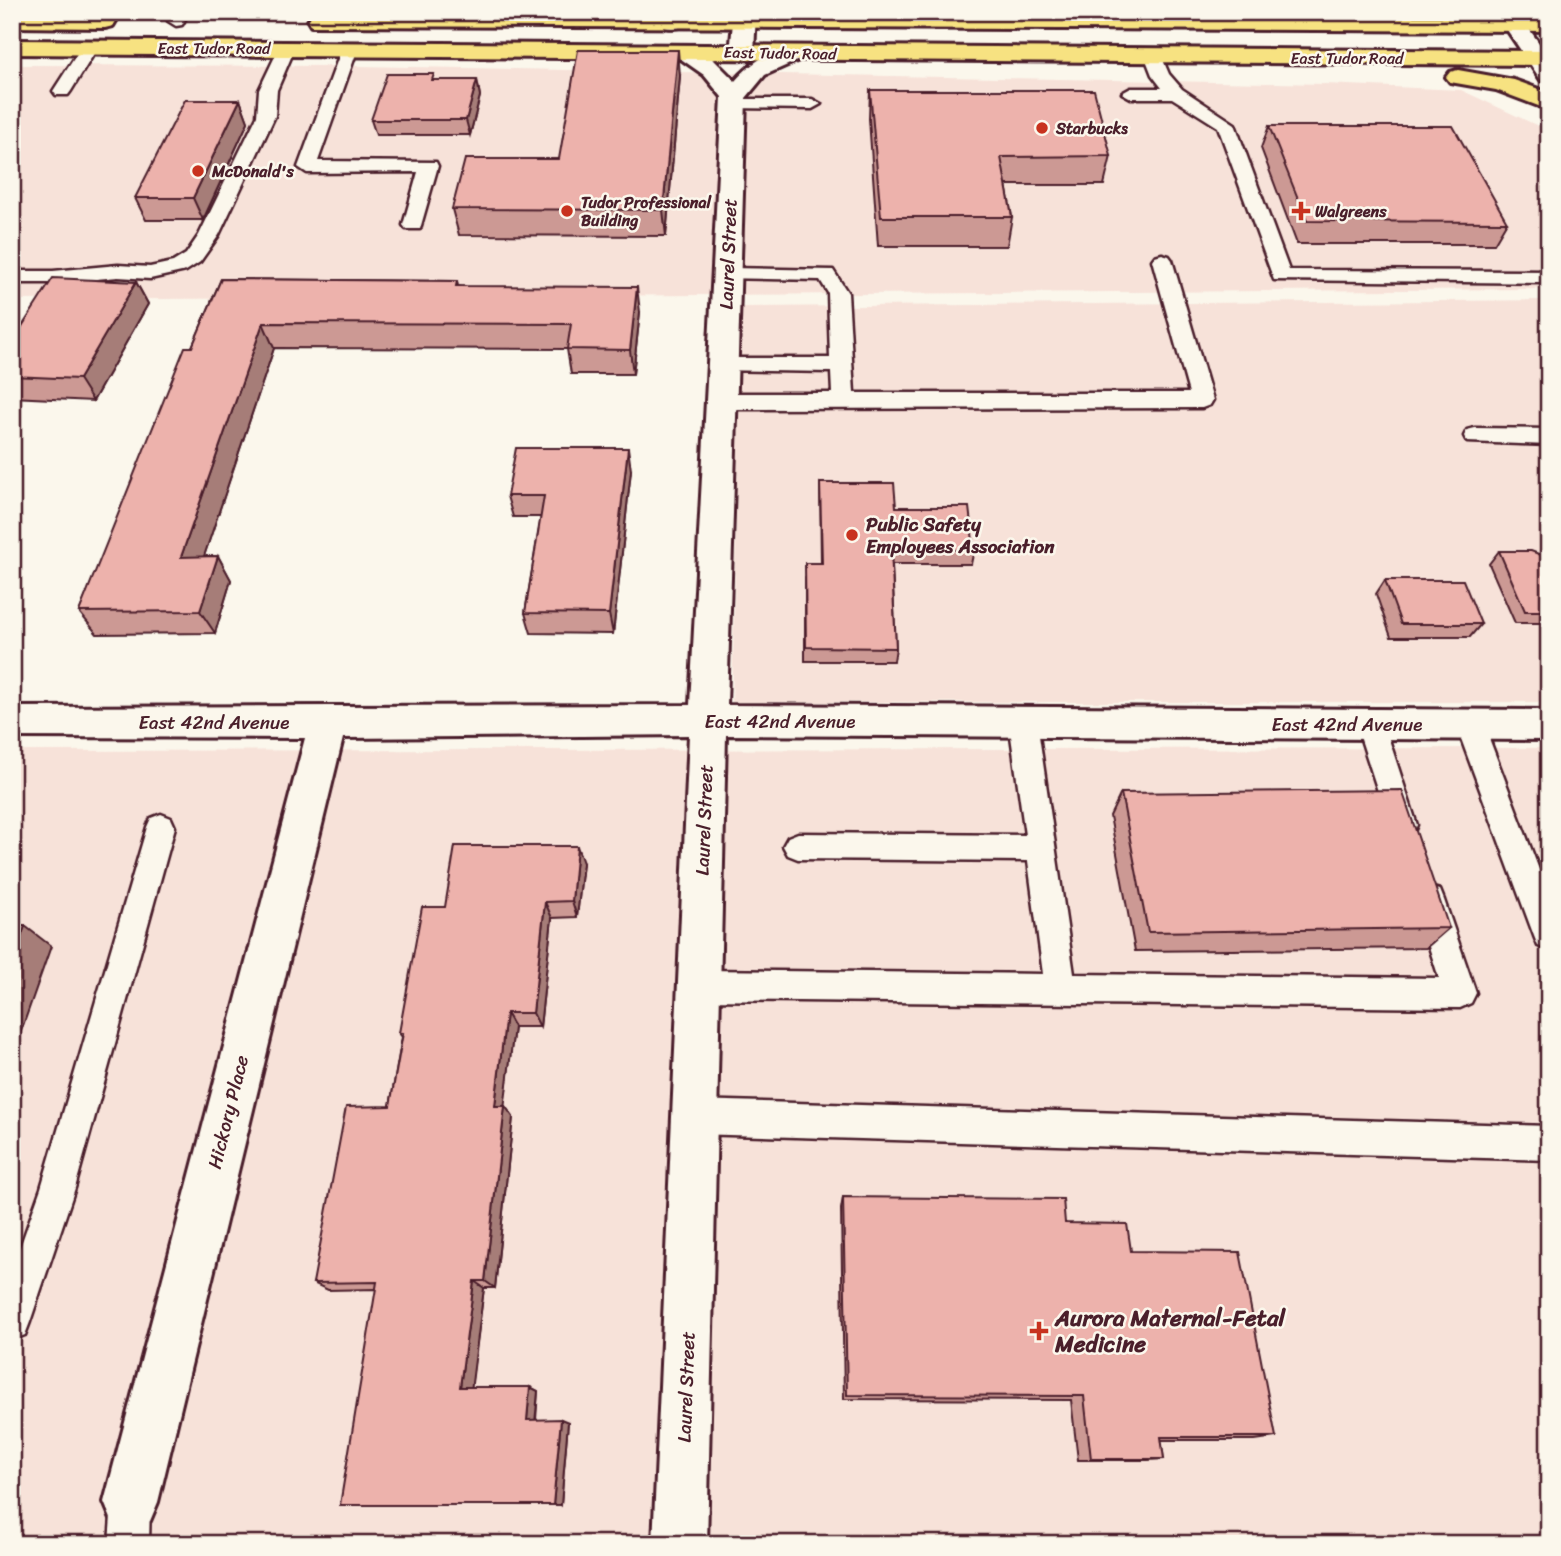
<svg xmlns="http://www.w3.org/2000/svg" width="1561" height="1556" viewBox="0 0 1561 1556" font-family="Sriracha,sans-serif">
<style>
.built{fill:#f7e2d9}
.lines{fill:none;stroke-linecap:round;stroke-linejoin:round}
.lane-casing{stroke:#4a1f2b;stroke-width:5}
.street-casing{stroke:#4a1f2b;stroke-width:6}
.secondary-casing{stroke:#4a1f2b;stroke-width:6}
.primary-casing{stroke:#4a1f2b;stroke-width:6}
.lane{fill:#fbf7ec;fill-rule:evenodd}
.street{fill:#fbf7ec;fill-rule:evenodd}
.secondary{fill:#fbf7ec;fill-rule:evenodd}
.primary{fill:#f7e281;fill-rule:evenodd}
.wall{fill:#cc9994;stroke:#4a1f2b;stroke-width:2}
.shaded-wall{fill:#a67d78;stroke:#4a1f2b;stroke-width:2}
.building{fill:#edb2ac;stroke:#4a1f2b;stroke-width:2}
.poi-dot{fill:#c8321e;stroke:#fbf7ec;stroke-width:2.5}
.labels{text-anchor:middle;dominant-baseline:central;stroke-width:5;stroke-linejoin:round;paint-order:stroke}
.far-street-label{font-size:16px;fill:#4a1f2b;stroke:#fbf7ec}
.far-poi-label{font-size:16px;font-weight:bold;fill:#4a1f2b;stroke:#fbf7ec;text-anchor:start}
.street-label{font-size:19px;fill:#4a1f2b;stroke:#fbf7ec}
.poi-label{font-size:19px;font-weight:bold;fill:#4a1f2b;stroke:#fbf7ec;text-anchor:start}
.near-poi-label{font-size:23px;font-weight:bold;fill:#4a1f2b;stroke:#fbf7ec;text-anchor:start}
</style>
<rect width="100%" height="100%" fill="#fbf7ec"/>
<filter id="ink" filterUnits="userSpaceOnUse"><feTurbulence type="fractalNoise" baseFrequency=".0143" numOctaves="2"/><feDisplacementMap in="SourceGraphic" scale="14" xChannelSelector="R" yChannelSelector="G"/><feConvolveMatrix kernelMatrix="1 2 1 2 8 2 1 2 1" color-interpolation-filters="sRGB"/></filter>
<g filter="url(#ink)">
<path class="built" d="M12 65 356 66 1325 84 1461 90 1549 131V289L12 300Z
M1549 300V702H732L741 307Z
M1549 748V1544H12V751Z"/>
<g class="lines">
<defs>
<path id="lane" d="M173 12H189L182 25 176 26 168 21Z
M90 42 98 47 71 91 68 95H56L53 91 84 43Z
M287 43 295 48 277 90 275 116 219 235 200 262 186 271 150 279 118 277 53 283H12V271H53L118 265 150 267 173 262 186 254 199 235 257 116 259 90 279 48Z
M350 43 358 48 318 161 436 162 438 166 420 229H406L403 225 418 172 307 173 298 167 342 48Z
M1154 52 1160 53 1169 74 1182 89 1235 124 1289 270 1549 271V283L1274 280 1218 127 1172 98H1131L1122 93 1131 88H1162L1152 75 1145 57Z
M734 99H812L821 104 812 109 728 108 725 104 728 100Z
M1162 254 1169 256 1172 260 1213 400 1210 405 1202 408 721 409 713 406 710 401 713 396 721 393H832L831 372 715 370 712 365 715 360 723 358H830L828 293 820 280 720 278 717 274 720 270 727 268 833 270 848 293 854 393H1189L1152 260 1155 256Z
M1475 428 1549 429V445L1467 442 1464 436 1467 430Z
M1023 711 1033 714 1037 722 1074 974 1439 978 1414 900 1418 890 1429 887 1440 890 1444 900 1476 993 1471 1003 1460 1008 699 1000 688 995 683 985 688 975 699 970 1043 974 1028 861 798 859 788 855 783 846 788 837 798 833 1025 835 1009 722 1013 714Z
M1370 713 1380 716 1384 724 1417 825 1413 834 1403 837 1393 834 1389 825 1356 724 1360 716Z
M1470 714 1480 717 1484 725 1549 896V950L1538 946 1534 936 1456 725 1460 717Z
M161 814 171 818 175 827 75 1188 30 1322 25 1335 12 1340V1270L41 1188 147 827 151 818Z
M694 1100 1549 1126V1160L694 1134 682 1129 677 1117 682 1105Z
M131 1483 145 1488 150 1502 149 1544H109L112 1502 117 1488Z"/>
<path id="street" d="M679 12H712C703 23 678 30 665 27L662 22 665 17Z
M734 12H756L754 53 750 58H734L730 53Z
M683 45 714 60 735 81C749 64 778 43 801 49L805 54 801 59 765 75 746 98 727 705 1549 710V740L726 735 707 1544H653L689 735 343 738 158 1502 150 1521 131 1529 112 1521 104 1502 305 738 12 737V707L690 705 722 97 704 75 671 52 675 47Z"/>
<path id="secondary" d="M1495 12H1517L1549 57V82L1541 80Z"/>
<path id="primary" d="M12 13 105 14 113 16 116 21 113 26 105 28 12 27Z
M319 14 1549 17V31L311 26 308 21 311 16Z
M12 40 1549 51V65L12 54Z
M1458 70 1514 80 1547 92 1549 110 1496 90 1450 82 1446 77 1450 72Z"/>
</defs>
<use href="#lane" class="lane-casing"/>
<use href="#street" class="street-casing"/>
<use href="#secondary" class="secondary-casing"/>
<use href="#primary" class="primary-casing"/>
<use href="#lane" class="lane"/>
<use href="#street" class="street"/>
<use href="#secondary" class="secondary"/>
<use href="#primary" class="primary"/>
</g>
<path class="wall" d="M680 76 666 236 459 235 452 209 559 159Z
M435 80H477L480 96 470 135H376L371 120Z
M870 90 1111 156 1104 185H1006L1012 217 1007 246H878L869 119Z
M240 100 248 122 203 220H146L135 198Z
M1269 126 1507 222 1494 244H1297L1261 148Z
M221 279 457 281 458 286 640 312 633 374H571L567 349 274 348 204 556H218L231 580 215 633 97 634 79 612Z
M136 282 148 304 93 401 12 397V342Z
M631 470 613 634 531 633 525 613 541 517H513L507 496Z
M820 483 896 507 974 550 971 564H892L896 648 894 661H805V577L821 563Z
M1499 551 1549 558V623H1515L1489 564Z
M1385 580 1481 624 1470 637H1391L1376 594Z
M1121 793 1449 928 1426 948 1135 951 1110 816Z
M583 863 577 917 552 918 540 1027H514L504 1106H505L513 1117 495 1288H484L471 1387H530L538 1391 536 1420 568 1422 561 1505 376 1289 328 1290 313 1283 390 1106 402 1037 399 1033 445 907Z
M843 1197 1065 1223 1131 1251 1276 1437 1255 1440H1161L1164 1459 1148 1460H1078L1071 1400 844 1399 841 1209Z"/>
<path class="shaded-wall" d="M678 50 680 76 666 236 663 210Z
M477 80 480 96 470 135 466 120Z
M240 100 248 122 203 220 193 198Z
M136 282 148 304 93 401 79 379Z
M637 287 640 312 633 374 630 350Z
M263 323 274 348 196 580 181 557Z
M628 448 631 470 613 634 609 614Z
M218 556 231 580 215 633 200 611Z
M577 846 583 863 577 917 572 901Z
M545 902 552 918 540 1027 533 1013Z
M25 926 51 946 12 1057V962Z
M506 1013 514 1027 503 1117 495 1106Z
M505 1106 513 1117 495 1288 485 1281Z
M474 1281 484 1288 471 1391 460 1387Z
M530 1387 538 1391 535 1423 527 1420Z
M561 1419 568 1422 561 1505H553Z"/>
<path class="building" d="M578 50H678L663 210 452 209 465 159H559Z
M387 74H434L432 80H477L466 120H371Z
M870 90H1094L1111 156 1001 157 1012 217H881Z
M185 100H240L193 198H135Z
M1269 126H1453L1507 222 1307 221Z
M53 278 136 282 79 379 12 376V342Z
M221 279 457 281 456 286 637 287 630 350 567 349 571 324 263 323 181 557 218 556 200 611 79 612 185 347H192Z
M516 448H628L609 614 525 613 544 496H507Z
M820 483H894L896 507H969L974 550H891L896 648 806 647 805 563H822Z
M1499 551H1531L1549 558V611H1525Z
M1385 580H1463L1481 624H1401Z
M1402 790 1449 928 1148 932 1121 793Z
M455 846H577L572 901 545 902 533 1013H506L495 1106H505L485 1281H474L460 1387H530L527 1420 561 1419 553 1505H340L377 1282 313 1283 346 1107 390 1106 403 1033H399L422 907H445Z
M12 926H25L12 962Z
M843 1197 1063 1199 1065 1223 1127 1224 1131 1251 1240 1252 1276 1437H1161L1164 1459H1091L1084 1396 847 1395Z"/>
</g>
<g class="poi-dot">
<circle cx="1042" cy="128" r="7"/>
<circle cx="198" cy="171" r="7"/>
<circle cx="567" cy="211" r="7"/>
<path d="M1297.5 200.5h7v7h7v7h-7v7h-7v-7h-7v-7h7z"/>
<circle cx="852" cy="535" r="7"/>
<path d="M1035.5 1320.5h7v7h7v7h-7v7h-7v-7h-7v-7h7z"/>
</g>
<g class="labels">
<g class="far-street-label">
<text x="214" y="48">East Tudor Road</text>
<text transform="translate(780 53) rotate(1)">East Tudor Road</text>
<text x="1347" y="58">East Tudor Road</text>
</g>
<g class="far-poi-label">
<text x="1056" y="128">Starbucks</text>
<text x="212" y="171">McDonald's</text>
<text x="581" y="202">Tudor Professional<tspan x="581" dy="18">Building</tspan></text>
<text x="1315" y="211">Walgreens</text>
</g>
<g class="street-label">
<text transform="translate(728 254) rotate(-88)">Laurel Street</text>
<text x="780" y="721">East 42nd Avenue</text>
<text x="214" y="722">East 42nd Avenue</text>
<text x="1347" y="724">East 42nd Avenue</text>
<text transform="translate(704 820) rotate(-88)">Laurel Street</text>
<text transform="translate(228 1112) rotate(-76)">Hickory Place</text>
<text transform="translate(686 1387) rotate(-88)">Laurel Street</text>
</g>
<g class="poi-label">
<text x="866" y="524">Public Safety<tspan x="866" dy="22">Employees Association</tspan></text>
</g>
<g class="near-poi-label">
<text x="1055" y="1318">Aurora Maternal-Fetal<tspan x="1055" dy="26">Medicine</tspan></text>
</g>
</g>
<rect width="1561" height="1556" fill="none" stroke="#fbf7ec" stroke-width="42"/>
<rect x="21" y="21" width="1519" height="1514" fill="none" stroke="#4a1f2b" stroke-width="2.5" filter="url(#ink)"/>
</svg>
